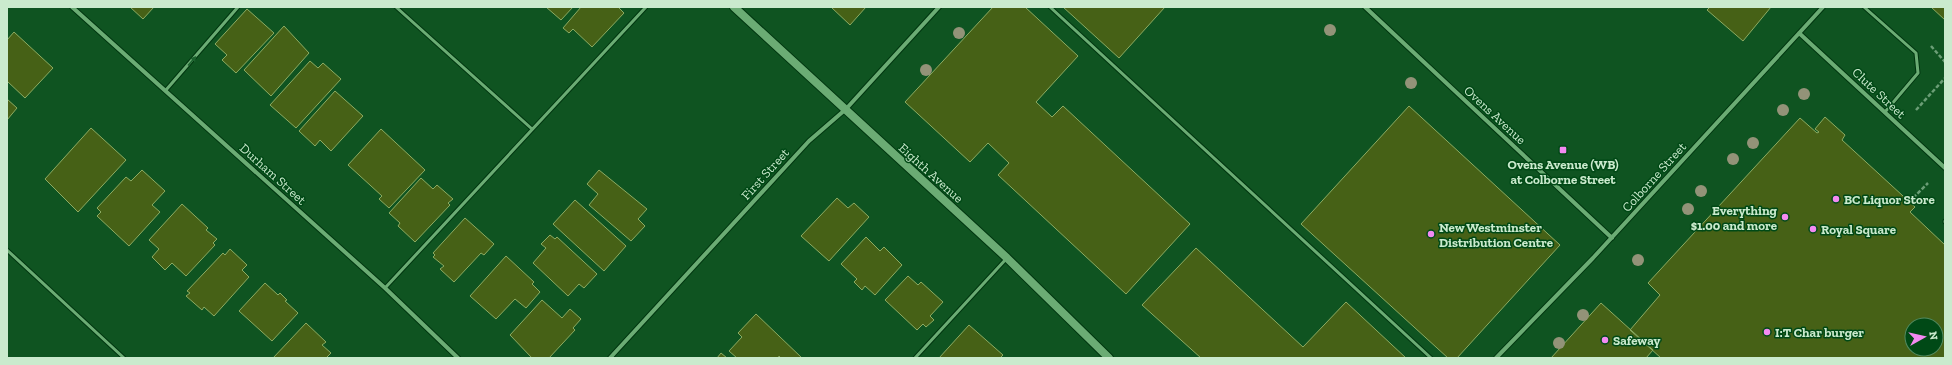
<svg xmlns="http://www.w3.org/2000/svg" width="1952" height="365" viewBox="0 0 1952 365" font-family="'Zilla Slab',serif">
<style>
.building{fill:#466116;stroke:#8cab62;fill-rule:evenodd}
.lines{fill:none;stroke-linecap:round;stroke-linejoin:round}
.lane-casing{stroke:#013610;stroke-width:5}
.street-casing{stroke:#013610;stroke-width:6}
.secondary-casing{stroke:#013610;stroke-width:10}
.path{stroke:#6b9e76;stroke-width:2.5;stroke-dasharray:4 2;stroke-linecap:butt}
.lane{stroke:#6bac74;stroke-width:3}
.street{stroke:#6bac74;stroke-width:4}
.secondary{stroke:#6bac74;stroke-width:8}
.tree{fill:#939378}
.oneway{fill:#1b622e}
.poi-dot{fill:#f38af2;stroke:#004916;stroke-width:1.5}
.labels{text-anchor:middle;dominant-baseline:central;stroke-width:3;stroke-linejoin:round;paint-order:stroke}
.street-label{font-size:13px;fill:#caeacd;stroke:#004916}
.poi-label{font-size:13px;font-weight:bold;fill:#caeacd;stroke:#004916;text-anchor:start}
</style>
<rect width="100%" height="100%" fill="#0f5421"/>
<path class="building" d="M130 7H154L143 19Z
M546 7H573L561 20Z
M581 7H618L624 13 592 47 573 29 569 33 563 28Z
M831 7H866L850 25Z
M993 7H1025L1078 56 1036 102 1052 117 1063 106 1190 224 1126 294 998 175 1009 163 988 143 970 162 905 102Z
M1063 7H1165L1119 58Z
M1710 7H1771L1743 41 1707 10Z
M1931 7H1945V20Z
M247 9 274 33 236 73 222 60 227 55 215 44Z
M284 26 309 53 271 96 244 70Z
M14 32 53 68 25 98 7 81V40Z
M310 61 318 68 323 63 341 79 296 128 270 105Z
M335 91 363 116 331 151 320 140 315 146 299 131Z
M7 99 17 108 7 120Z
M1409 106 1560 245 1457 358H1448L1301 224Z
M1825 117 1845 135 1842 140 1915 207 1910 212 1945 245V358H1661L1630 330 1660 295 1648 283 1800 118 1817 133 1819 132 1815 129ZM1912 325H1936V349H1912Z
M91 128 126 160 78 212 45 179Z
M381 129 425 170 389 208 379 199 382 196 348 165Z
M142 170 165 191 152 205 160 212 129 246 97 216 101 212 97 208 126 177 131 181Z
M599 170 647 209 638 219 645 226 631 241 589 205 598 194 587 184Z
M421 178 433 189 437 185 453 199 448 203 450 205 415 242 398 226 400 223 389 213Z
M837 198 848 208 854 203 869 217 829 261 801 236Z
M575 200 626 246 604 271 553 224Z
M182 204 208 228 206 230 217 239 213 243 215 245 186 276 172 263 165 270 152 257 159 249 149 240Z
M465 218 494 244 484 255 481 253 454 282 440 269 444 266 433 257 435 255 433 253Z
M550 235 555 239 557 237 597 274 584 288 579 284 568 296 533 263 546 248 541 244Z
M866 237 880 251 884 247 902 265 875 295 865 286 862 290 854 282 857 279 841 264Z
M1196 248 1303 347 1346 302 1406 358H1201L1142 305Z
M230 249 247 265 242 270 249 277 214 316 204 307 202 310 186 296 190 293 187 291 223 253 225 255Z
M506 256 534 282 532 284 540 292 526 308 515 299 496 319 470 296Z
M908 276 918 285 921 282 943 302 930 316 934 320 926 327 923 324 917 330 885 300Z
M265 283 278 295 280 293 287 300 285 301 298 313 272 341 239 311Z
M542 300 562 318 570 309 581 319 573 328 575 330 549 358H532L510 335Z
M1601 303 1653 350 1646 358H1551Z
M756 314 802 358H781L779 356 778 358H737L729 351 742 337 738 333Z
M306 323 326 342 322 345 331 353 326 358H273Z
M969 325 1003 355 1000 358H939Z
M721 353 727 358H717Z"/>
<g class="lines">
<defs>
<path id="lane" d="M396 7 532 129
M1050 7 1431 358
M1864 7 1916 53 1918 73 1885 112
M166 90 238 7
M1945 221V222
M7 250 124 358
M385 288 646 7
M915 358 1007 258"/>
<path id="street" d="M72 7 385 288 458 358
M1365 7 1612 238
M1799 33 1945 168
M610 358 809 141 846 109 939 7
M1496 358 1593 258 1823 7"/>
<path id="secondary" d="M734 7 1007 258 1109 358"/>
</defs>
<use href="#lane" class="lane-casing"/>
<use href="#street" class="street-casing"/>
<use href="#secondary" class="secondary-casing"/>
<path class="path" d="M1931 46 1945 62
M1916 110 1945 78
M1909 202 1928 183"/>
<use href="#lane" class="lane"/>
<use href="#street" class="street"/>
<use href="#secondary" class="secondary"/>
</g>
<g class="tree">
<circle cx="1330" cy="30" r="6"/>
<circle cx="959" cy="33" r="6"/>
<circle cx="926" cy="70" r="6"/>
<circle cx="1411" cy="83" r="6"/>
<circle cx="1804" cy="94" r="6"/>
<circle cx="1783" cy="110" r="6"/>
<circle cx="1753" cy="143" r="6"/>
<circle cx="1733" cy="159" r="6"/>
<circle cx="1701" cy="191" r="6"/>
<circle cx="1688" cy="209" r="6"/>
<circle cx="1638" cy="260" r="6"/>
<circle cx="1583" cy="315" r="6"/>
<circle cx="1559" cy="343" r="6"/>
</g>
<defs><path id="oneway-solid" d="M-6-.8H1V-3.2L6.5 0L1 3.2V.8H-6Z"/></defs>
<use class="oneway" href="#oneway-solid" transform="translate(192 61) rotate(-49)"/>
<g class="poi-dot">
<rect x="1559" y="146" width="8" height="8" rx="2"/>
<circle cx="1836" cy="199" r="4"/>
<circle cx="1785" cy="217" r="4"/>
<circle cx="1813" cy="229" r="4"/>
<circle cx="1431" cy="234" r="4"/>
<circle cx="1767" cy="332" r="4"/>
<circle cx="1605" cy="340" r="4"/>
</g>
<g class="labels">
<g class="street-label">
<text transform="translate(1879 93) rotate(43)">Clute Street</text>
<text transform="translate(1495 115) rotate(43)">Ovens Avenue</text>
<text transform="translate(931 173) rotate(42)">Eighth Avenue</text>
<text transform="translate(273 174) rotate(42)">Durham Street</text>
<text transform="translate(765 174) rotate(-48)">First Street</text>
<text transform="translate(1654 177) rotate(-48)">Colborne Street</text>
</g>
<g class="poi-label">
<text x="1563" y="164" text-anchor="middle">Ovens Avenue (WB)<tspan x="1563" dy="15">at Colborne Street</tspan></text>
<text x="1844" y="199">BC Liquor Store</text>
<text x="1777" y="210" text-anchor="end">Everything<tspan x="1777" dy="15">$1.00 and more</tspan></text>
<text x="1439" y="227">New Westminster<tspan x="1439" dy="15">Distribution Centre</tspan></text>
<text x="1821" y="229">Royal Square</text>
<text x="1775" y="332">I:T Char burger</text>
<text x="1613" y="340">Safeway</text>
</g>
</g>
<rect width="1952" height="365" fill="none" stroke="#caeacd" stroke-width="16"/>
<g transform="translate(1924 337) rotate(82)"><circle r="19" fill="#004916" stroke="#51895f"/>
<path d="M0-3L7 15L0 10L-7 15Z" fill="#f38af2"/>
<text y="-6" font-size="11" font-weight="bold" text-anchor="middle" fill="#caeacd">N</text>
</g>
</svg>
